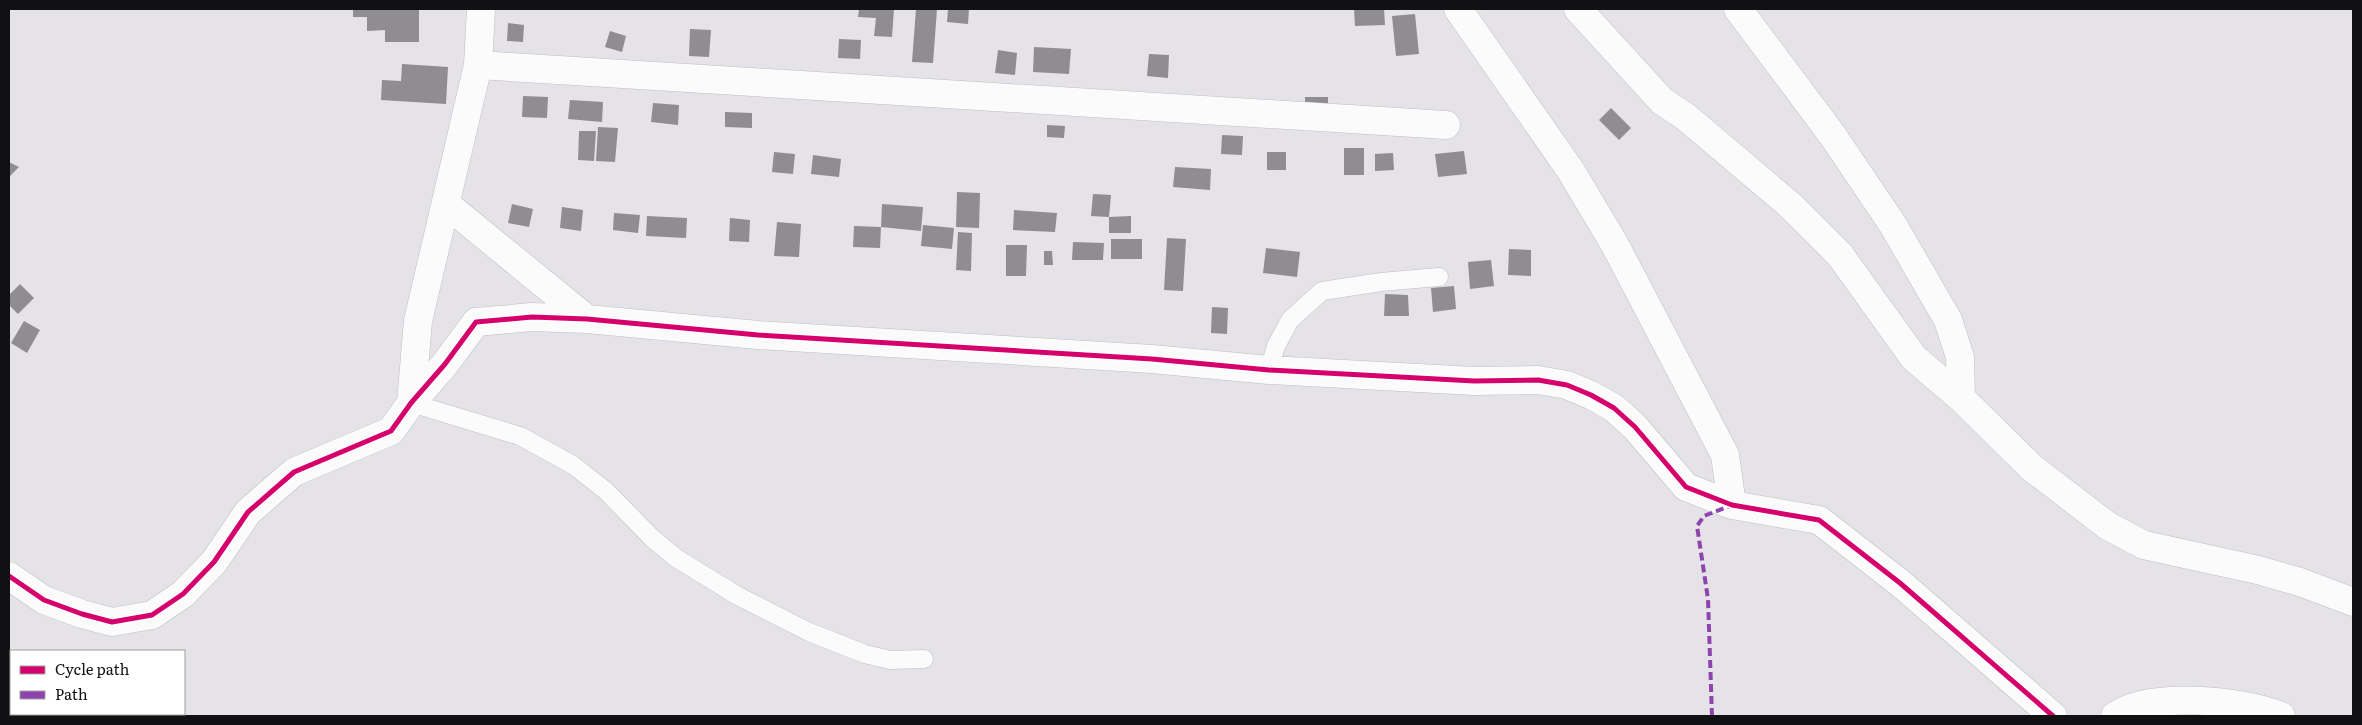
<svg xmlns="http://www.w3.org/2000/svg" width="2362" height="725" viewBox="0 0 2362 725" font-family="Literata,serif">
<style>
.building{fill:#8f8d90}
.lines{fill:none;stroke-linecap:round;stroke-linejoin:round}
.lane-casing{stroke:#bfbec1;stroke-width:19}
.street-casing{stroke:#bfbec1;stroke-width:29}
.lane{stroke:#fbfbfc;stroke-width:18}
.street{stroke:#fbfbfc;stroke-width:28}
.quiet{stroke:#8e44ad;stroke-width:4;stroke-dasharray:8 4;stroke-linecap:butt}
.cycleway-casing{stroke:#fff;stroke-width:8}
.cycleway{stroke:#d6006c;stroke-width:5}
</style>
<rect width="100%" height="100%" fill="#e5e3e8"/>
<path class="building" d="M353 9H419V42H385V30L367 31V17H353Z
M859 9H894L892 37 874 36 876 18 858 17Z
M916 9H937L933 63 912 62Z
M948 9H969L968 24 947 22Z
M1354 9H1384L1385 25 1355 26Z
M1415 14 1419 54 1396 56 1392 16Z
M508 23 524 25 523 42 507 41Z
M690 29 711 30 709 57 689 56Z
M610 31 626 36 622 52 605 47Z
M839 39 861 40 860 59 838 58Z
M1034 47 1071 49 1069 74 1033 72Z
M998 50 1017 53 1015 75 995 73Z
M1149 54 1169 55 1168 78 1147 76Z
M402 64 448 67 446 104 381 100 382 80 401 81Z
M523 96 548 97 547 118 522 117Z
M1305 97H1328V113H1305Z
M570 100 603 102 602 122 568 119Z
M653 103 679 105 678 125 651 122Z
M1611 108 1631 128 1619 140 1599 120Z
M725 112 752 113V128L725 127Z
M1047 125 1065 126 1064 138 1047 137Z
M598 127 618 128 615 162 596 161Z
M579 131H596L594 161 578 160Z
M1222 135 1243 136 1242 155 1221 154Z
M1344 148H1364V175H1344Z
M1464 151 1467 174 1438 177 1435 154Z
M774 152 795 154 793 174 772 172Z
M1267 152H1286V170H1267Z
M1393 153 1394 170 1375 171V154Z
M813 155 841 159 839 177 811 174Z
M9 162 19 167 9 177Z
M1175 167 1211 169 1210 190 1173 187Z
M957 192 980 193 979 228 956 227Z
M1093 194 1111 195 1109 217 1091 216Z
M512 204 533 209 529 227 508 223Z
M882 204 923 207 921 231 881 227Z
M562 207 583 210 581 231 560 228Z
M1014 210 1057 213 1055 232 1013 230Z
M614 213 640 215 638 233 613 230Z
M647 216 687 218 686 238 646 236Z
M1131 216V233H1109V217Z
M730 218 750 220 749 242 729 241Z
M777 222 801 224 799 257 774 256Z
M923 225 954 228 952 249 921 246Z
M854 226 881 227 880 248 853 247Z
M958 232 972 233 971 271 956 270Z
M1167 238 1186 239 1183 291 1164 290Z
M1111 239H1142V259H1111Z
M1073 242 1104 243 1103 260H1072Z
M1006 245H1027L1026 276H1006Z
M1266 248 1300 252 1297 277 1263 273Z
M1509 249 1531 250V276L1508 275Z
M1044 251H1052L1053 265H1044Z
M1491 260 1494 286 1470 289 1468 262Z
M20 284 34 298 18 314 9 305V295Z
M1454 286 1456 309 1433 312 1431 288Z
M1385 294 1408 295 1409 316H1384Z
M1212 307 1228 308 1227 334 1211 333Z
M24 321 40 330 27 353 11 343Z"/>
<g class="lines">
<defs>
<path id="lane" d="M1269 370 1276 346 1290 320 1322 291 1381 282 1439 277
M411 403 520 436 573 465 606 491 652 538 676 558 738 596 809 632 865 654 890 660 924 659"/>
<path id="street" d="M1458 9 1571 171 1615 245 1725 455 1732 505
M1578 9 1662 101 1686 117 1791 206 1840 255 1914 358 1961 398 2032 468 2108 526 2144 545 2258 570 2300 582 2353 602
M1738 9 1833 136 1893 225 1948 320 1960 357 1961 398
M478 65 1446 125
M446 204 587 319
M411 403 418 321 478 65 481 9
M9 576 44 600 82 614 112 622 152 615 183 594 214 562 248 512 294 472 391 431 411 403 445 364 476 322 532 317 587 319 758 335 1152 359 1269 370 1474 381 1538 380 1567 385 1591 395 1614 408 1635 427 1686 487 1732 505 1819 520 1900 583 2053 716
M2115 716C2150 691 2243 700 2281 716"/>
</defs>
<use href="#lane" class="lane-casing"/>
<use href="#street" class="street-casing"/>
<use href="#lane" class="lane"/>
<use href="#street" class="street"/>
<path class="quiet" d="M1712 716 1708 599 1697 526 1704 516 1732 505"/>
<defs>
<path id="cycleway" d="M9 576 44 600 82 614 112 622 152 615 183 594 214 562 248 512 294 472 391 431 411 403 445 364 476 322 532 317 587 319 758 335 1152 359 1269 370 1474 381 1538 380 1567 385 1591 395 1614 408 1635 427 1686 487 1732 505 1819 520 1900 583 2053 716"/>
</defs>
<use href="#cycleway" class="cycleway-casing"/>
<use href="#cycleway" class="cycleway"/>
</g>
<rect width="2362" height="725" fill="none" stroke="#111012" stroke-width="20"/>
<rect x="10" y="650" width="175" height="65" fill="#ffffff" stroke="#a09fa0"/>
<rect x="20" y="666" width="25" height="8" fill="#d6006c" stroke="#a09fa0"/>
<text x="55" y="675" font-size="15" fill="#111012">Cycle path</text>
<rect x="20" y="691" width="25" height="8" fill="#8e44ad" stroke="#a09fa0"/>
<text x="55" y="700" font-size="15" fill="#111012">Path</text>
</svg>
